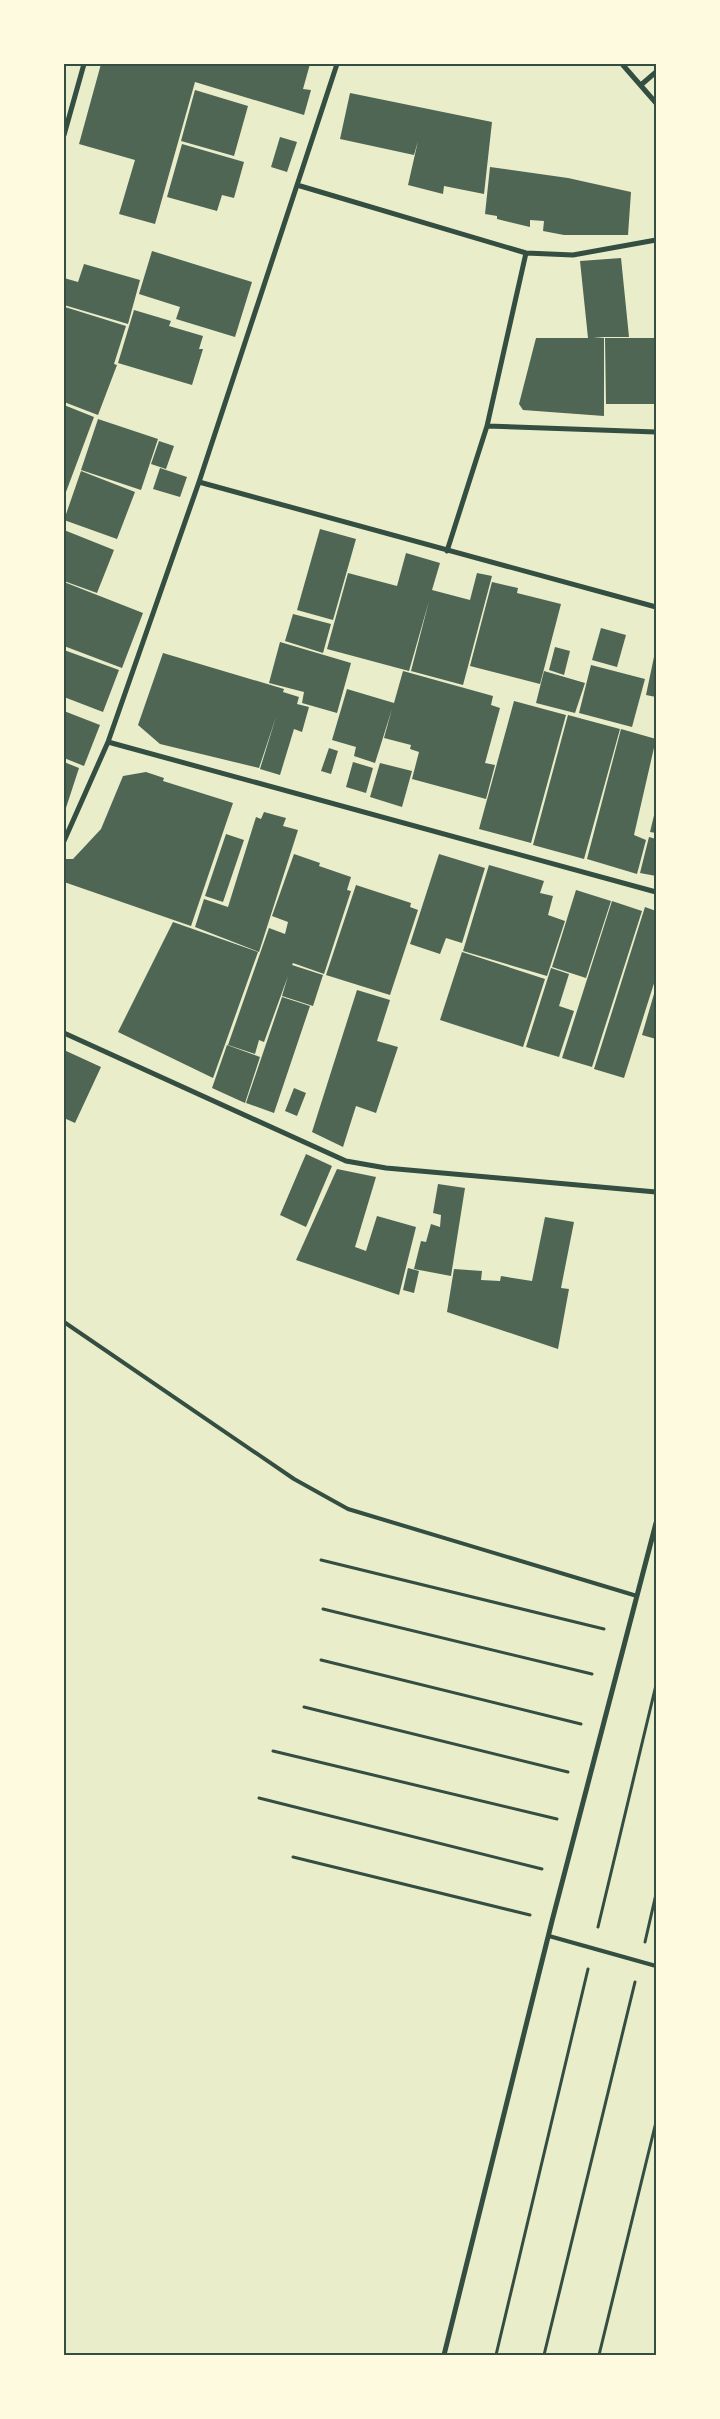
<svg xmlns="http://www.w3.org/2000/svg" width="720" height="2419" viewBox="0 0 720 2419" font-family="'Golos Text',sans-serif">
<style>
.building{fill:#4f6655}
.lines{fill:none;stroke-linecap:round;stroke-linejoin:round}
.path{stroke:#344e41;stroke-width:3}
.service{stroke:#344e41;stroke-width:4}
.minor{stroke:#344e41;stroke-width:5}
.neatline{fill:none;stroke:#344e41;stroke-width:2}
</style>
<rect width="100%" height="100%" fill="#e9edc9"/>
<path class="building" d="M101 64H310L303 89 311 90 304 115 195 82 155 224 119 214 135 160 79 144Z
M195 90 248 106 234 156 181 141Z
M350 93 492 122 484 194 444 186 443 194 408 185 418 141 414 155 340 139Z
M280 137 297 142 287 172 271 167Z
M182 144 244 162 234 198 222 195 217 211 167 197Z
M490 167 568 178 631 192 628 235H564L543 231 544 221 530 220V227L497 219V216L485 214Z
M152 251 252 282 235 337 176 319 180 307 139 294Z
M621 258 629 337H593L604 338V416L523 410 519 404 536 338H588L580 261Z
M84 264 140 280 128 324 64 305V278L78 282Z
M65 307 126 326 114 364 117 365 98 415 64 402Z
M134 310 171 321 169 326 203 336 199 349H203L192 385 118 363Z
M605 338H656V404H606Z
M64 405 94 417 66 492 64 491Z
M98 419 158 439 141 490 81 470Z
M159 441 174 446 166 469 151 464Z
M160 468 187 477 180 497 153 489Z
M81 471 135 492 117 539 64 520Z
M320 529 356 539 333 620 297 610Z
M64 530 114 550 97 593 64 581Z
M406 553 440 563 432 590 470 600 477 573 492 576 463 685 411 671 429 601 409 671 327 649 348 573 397 586Z
M64 582 143 613 122 668 64 646Z
M492 582 518 588 517 593 561 604 540 684 470 666Z
M293 614 331 624 323 653 285 641Z
M601 628 626 635 617 667 592 660Z
M280 642 351 663 337 713 302 703 304 692 269 683Z
M555 647 570 651 564 675 549 670Z
M64 650 119 670 103 712 64 697Z
M655 652H656V697L646 695Z
M163 653 284 689 283 692 299 697 297 704 309 707 302 732 294 729 280 775 260 769 276 717 259 768 160 744 138 725Z
M591 665 645 679 632 727 579 713Z
M403 671 493 696 491 705 500 708 485 763 495 765 486 799 412 779 419 752 410 749 411 745 384 738 392 709 375 763 354 756 356 747 332 740 347 689 394 703Z
M544 671 585 683 575 713 536 703Z
M514 701 566 715 531 843 479 829Z
M64 711 100 725 84 766 64 758Z
M568 715 620 729 584 859 533 845Z
M621 729 656 739 634 835 646 840 637 874 587 859Z
M329 748 338 751 331 774 321 771Z
M64 762 79 768 64 814Z
M353 762 373 768 366 793 346 787Z
M380 763 412 771 402 807 370 797Z
M146 772 164 778 163 781 233 803 191 926 64 882V859H73L101 829 123 776Z
M656 807V833L650 832Z
M264 812 286 818 283 826 298 830 259 952 195 927 204 899 228 907 256 817 261 819Z
M226 834 244 840 223 902 205 896Z
M649 837 656 839V876L640 873Z
M294 854 320 863 319 866 351 877 347 890 351 891 324 974 293 963 292 965 323 975 313 1006 282 996 288 976 264 1042 259 1040 255 1054 228 1045 269 928 285 934 288 922 272 916Z
M439 854 485 868 462 943 446 938 440 954 410 944Z
M489 865 544 881 540 893 553 896 548 915 565 921 547 976 463 951Z
M356 885 411 903 410 907 418 910 390 995 326 975Z
M576 890 611 901 586 978 552 967Z
M612 901 642 911 592 1067 562 1058Z
M645 907 656 911V977L624 1078 594 1069Z
M173 922 258 952 213 1078 118 1032Z
M462 952 545 979 523 1047 440 1020Z
M551 968 569 974 559 1006 574 1011 559 1057 526 1047Z
M656 987V1039L642 1035Z
M357 990 390 1000 377 1041 398 1047 376 1113 356 1106 343 1147 312 1132Z
M282 997 310 1006 274 1113 246 1103Z
M227 1045 260 1057 245 1103 212 1088Z
M64 1050 101 1067 75 1123 64 1118Z
M294 1088 306 1093 297 1116 285 1111Z
M306 1154 332 1166 306 1227 280 1215Z
M337 1169 376 1177 355 1247 366 1251 377 1216 416 1227 399 1295 296 1260Z
M438 1184 465 1188 451 1276 414 1269 421 1241 426 1242 431 1224 440 1227 441 1215 433 1213Z
M545 1217 574 1222 561 1288 569 1289 558 1349 447 1312 454 1269 482 1271 481 1280 500 1281 501 1276 532 1281Z
M408 1268 419 1271 414 1293 403 1290Z"/>
<g class="lines">
<path class="path" d="M321 1560 604 1629
M323 1609 592 1674
M321 1660 581 1724
M304 1707 568 1772
M273 1751 557 1819
M259 1798 542 1869
M293 1857 530 1915
M598 1927 656 1685
M645 1942 656 1894
M496 2355 588 1969
M544 2355 635 1982
M599 2355 656 2122"/>
<path class="service" d="M64 1322 294 1479 348 1509 637 1596
M549 1936 656 1966"/>
<path class="minor" d="M622 64 656 103
M642 84 656 72
M64 135 84 64
M297 185 526 253 573 255 656 240
M487 426 656 432
M199 482 656 607
M447 551 487 426 526 253
M108 742 656 892
M64 841 108 742 199 482 337 64
M64 1033 346 1161 386 1168 656 1192
M444 2355 552 1921 656 1523"/>
</g>
<rect width="720" height="2419" fill="none" stroke="#fefae0" stroke-width="130"/>
<rect x="65" y="65" width="590" height="2289" class="neatline"/>
</svg>
